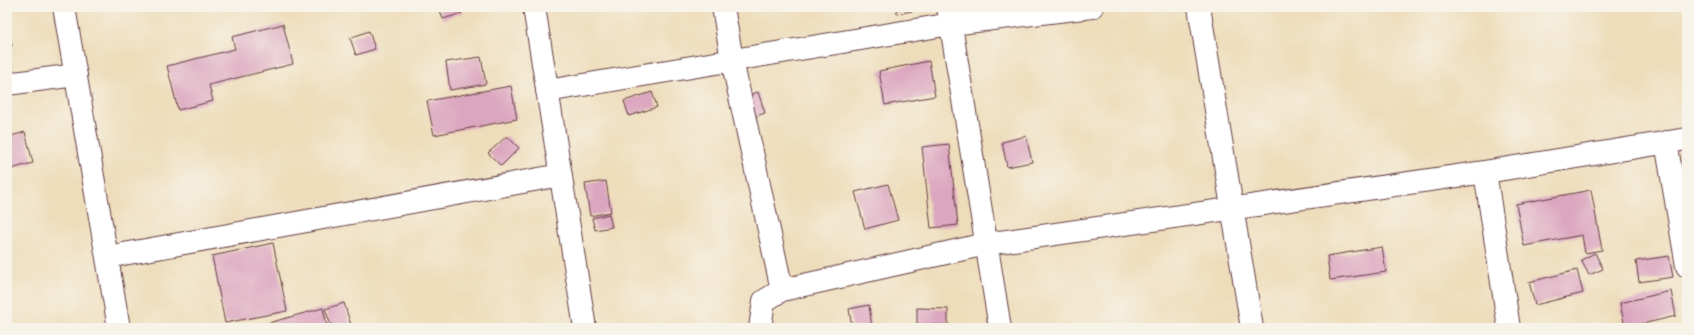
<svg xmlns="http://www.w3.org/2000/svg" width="1694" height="335" viewBox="0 0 1694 335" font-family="'EB Garamond',serif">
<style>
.building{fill:#dba6bf}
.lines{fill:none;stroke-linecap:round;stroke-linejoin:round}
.minor-casing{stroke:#633c41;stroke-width:24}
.minor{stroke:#fff;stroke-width:22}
</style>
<rect width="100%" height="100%" fill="#f7f3e8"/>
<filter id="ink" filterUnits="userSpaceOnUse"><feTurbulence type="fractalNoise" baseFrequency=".025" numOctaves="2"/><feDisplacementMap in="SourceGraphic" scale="8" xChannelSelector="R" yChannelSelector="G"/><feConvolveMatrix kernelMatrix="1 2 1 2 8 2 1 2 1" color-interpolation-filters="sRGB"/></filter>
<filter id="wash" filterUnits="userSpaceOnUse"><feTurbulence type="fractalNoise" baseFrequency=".012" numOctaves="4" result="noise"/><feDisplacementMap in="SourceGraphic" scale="16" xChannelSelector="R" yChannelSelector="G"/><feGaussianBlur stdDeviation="0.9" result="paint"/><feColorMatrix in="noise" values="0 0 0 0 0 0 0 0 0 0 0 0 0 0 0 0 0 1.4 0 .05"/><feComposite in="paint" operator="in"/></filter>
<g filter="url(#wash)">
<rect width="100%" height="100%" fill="#edb"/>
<g id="blocks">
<path class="building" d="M439 7H461L462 13 443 19Z
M896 7H921L922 9 897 14Z
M7 24 12 46 7 47Z
M283 24 293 64 209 85 213 101 178 110 167 66 235 49 232 37Z
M369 31 375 49 356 55 350 38Z
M481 57 486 84 450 90 446 62Z
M929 61 935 96 885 105 879 71Z
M511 86 517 119 434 135 427 101Z
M652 92 657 107 629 116 624 101Z
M758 92 765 113 749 119 741 98Z
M25 132 33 163 7 170V137Z
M507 136 519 148 501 166 488 153Z
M1026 136 1032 162 1007 167 1002 142Z
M949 144 958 225 931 228 922 147Z
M606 181 611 212 590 216 585 184Z
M888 184 898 220 865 229 855 192Z
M1591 190 1602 250 1585 253 1582 235 1524 246 1516 204Z
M609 214 612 227 595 230 592 218Z
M273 243 287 311 225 323 212 256Z
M1382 247 1386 272 1330 280 1327 256Z
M1595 253 1603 269 1589 275 1581 260Z
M1669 256 1673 277 1639 282 1636 261Z
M1577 270 1583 293 1535 305 1529 282Z
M1671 291 1676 316 1625 328 1620 303Z
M344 303 352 328H332L325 309Z
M869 305 872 328H852L849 309Z
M323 308 327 326 320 328H250Z
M917 308 948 309V325H917Z"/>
</g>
</g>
<g filter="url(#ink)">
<use href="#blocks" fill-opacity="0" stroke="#633c41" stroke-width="1"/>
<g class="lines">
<defs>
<path id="minor" d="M64 7 119 328
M534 7 585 328
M723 7 732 60 782 290
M948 7 1000 328
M1199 7 1252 328
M7 84 76 75
M547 91 951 24 1092 7
M1666 142 1687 266
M1485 172 1509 328
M107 257 561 175
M760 328 764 301 782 290 986 244 1485 172 1687 139"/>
</defs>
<use href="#minor" class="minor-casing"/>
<use href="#minor" class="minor"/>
</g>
</g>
<rect width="1694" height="335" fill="none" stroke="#f7f3e8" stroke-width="24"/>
</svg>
